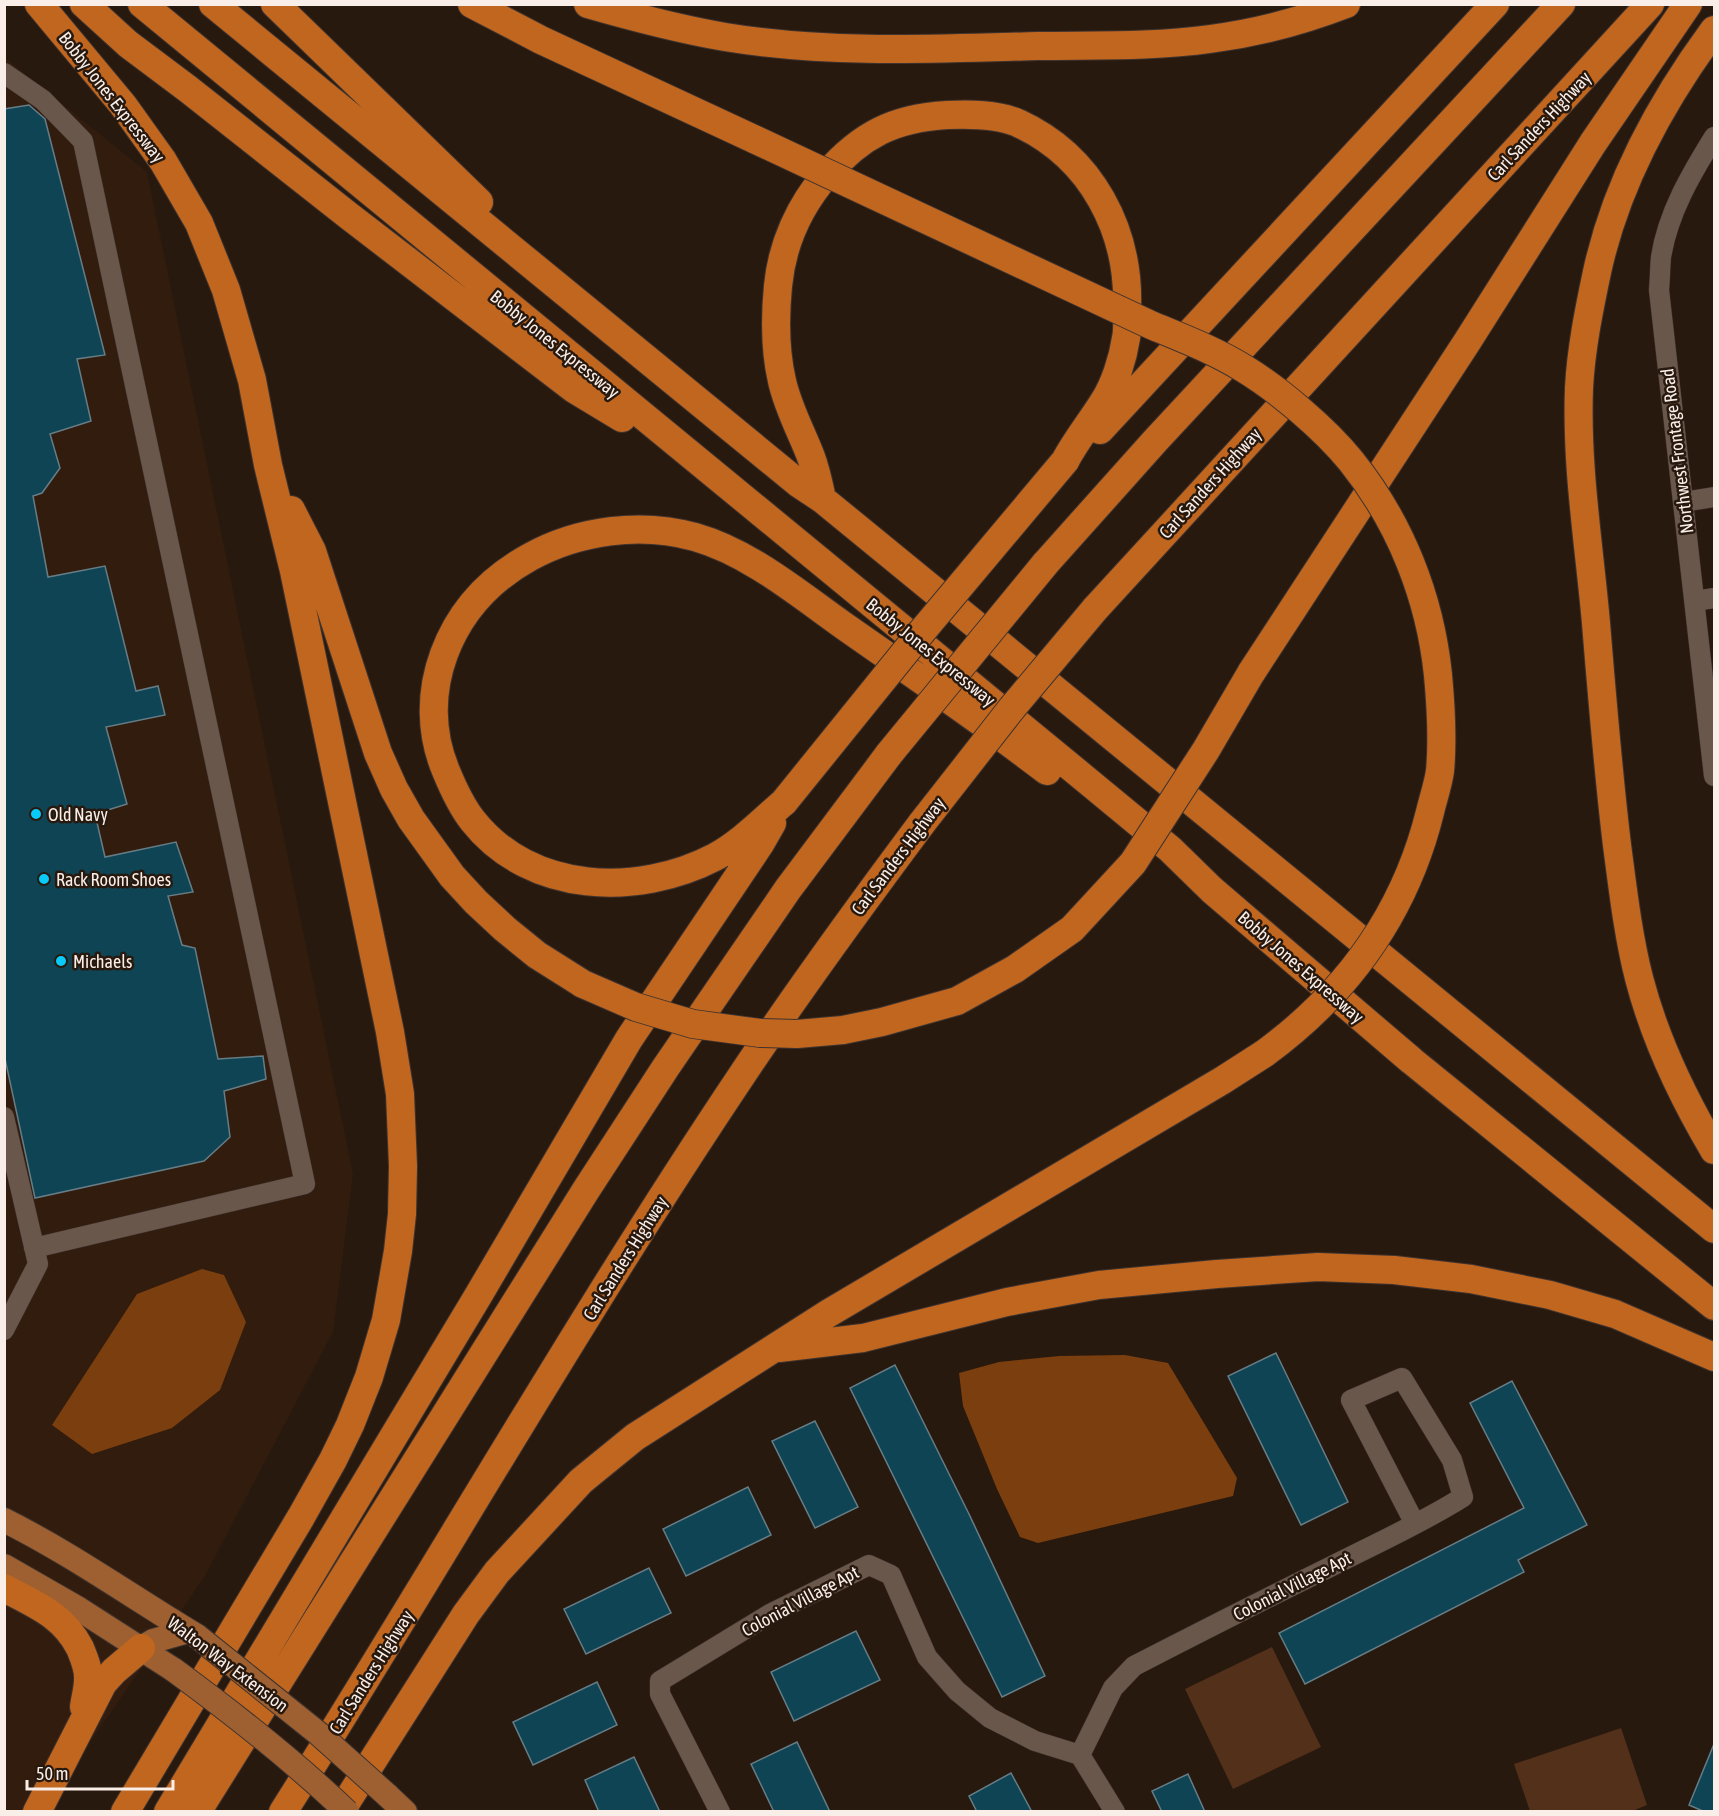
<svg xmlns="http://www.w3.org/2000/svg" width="1719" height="1816" viewBox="0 0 1719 1816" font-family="'Asap Condensed',sans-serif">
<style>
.built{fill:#311c0e}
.green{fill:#533019}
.water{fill:#7a3e0f}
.building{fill:#0e4454;stroke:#667d86;stroke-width:1.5}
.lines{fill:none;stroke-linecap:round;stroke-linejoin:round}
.minor-casing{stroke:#3f332e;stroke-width:21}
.major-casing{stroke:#3f332e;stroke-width:26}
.highway-casing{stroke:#3f332e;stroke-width:30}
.minor{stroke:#6a574c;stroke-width:20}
.major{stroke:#9e6031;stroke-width:24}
.highway{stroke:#c1661f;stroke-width:28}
.major-bridge-casing{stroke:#3f332e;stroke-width:26;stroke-linecap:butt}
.highway-bridge-casing{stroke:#3f332e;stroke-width:30;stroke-linecap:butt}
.major-bridge{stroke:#9e6031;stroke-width:24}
.highway-bridge{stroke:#c1661f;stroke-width:28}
.poi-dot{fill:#08cbfa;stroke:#28190f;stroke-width:2}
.labels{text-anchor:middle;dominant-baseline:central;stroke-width:5;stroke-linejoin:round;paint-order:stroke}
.street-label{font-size:18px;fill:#faeee8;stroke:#28190f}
.poi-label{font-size:18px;fill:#faeee8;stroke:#28190f;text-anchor:start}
</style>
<rect width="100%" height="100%" fill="#28190f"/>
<path class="built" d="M4 57 147 172 353 1174 333 1332 205 1576 42 1812 4 1811Z"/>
<path class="green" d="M1272 1647 1321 1747 1233 1789 1185 1689Z
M1621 1728 1647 1805 1630 1812 1530 1811 1514 1764Z"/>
<path class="water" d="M202 1269 224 1275 246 1322 220 1390 172 1428 92 1454 52 1425 137 1294Z
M1125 1355 1168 1363 1237 1478 1233 1496 1038 1543 1020 1537 997 1489 963 1406 959 1373 999 1362 1059 1356Z"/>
<path class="building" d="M29 105 45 119 105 355 77 359 91 421 50 434 60 468 42 493 33 496 48 577 105 566 136 691 158 686 165 715 106 727 127 804 95 814 105 857 176 842 193 892 168 896 182 945 195 948 218 1059 263 1056 266 1079 224 1091 230 1137 204 1161 35 1198 4 1054V109Z
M1276 1353 1348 1502 1301 1525 1228 1376Z
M895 1365 969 1514 1045 1676 1002 1697 850 1388Z
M1512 1381 1587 1525 1518 1560 1524 1572 1305 1684 1279 1633 1524 1508 1470 1403Z
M815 1421 858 1507 815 1528 772 1441Z
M748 1487 771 1535 686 1576 663 1529Z
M649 1568 671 1613 586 1654 564 1609Z
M856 1631 880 1680 794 1721 771 1672Z
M597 1682 617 1725 533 1765 513 1722Z
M797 1742 830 1812H774L751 1764Z
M1714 1744V1812H1705L1689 1805Z
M634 1757 660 1812H599L585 1780Z
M1011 1773 1032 1812H977L969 1796Z
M1188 1774 1205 1812H1162L1152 1791Z"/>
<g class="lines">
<defs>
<path id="minor" d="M4 73 43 100 83 141 305 1184 34 1248
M1714 137C1691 174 1668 213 1661 257 1660 268 1660 279 1659 290L1714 776
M1683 502 1714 497
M1695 601 1714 598
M4 1117 38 1264 4 1330
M720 1812 660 1694V1681L770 1614 869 1565 891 1575 927 1657 957 1691 990 1718 1035 1741 1080 1755
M1115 1812 1080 1755 1113 1688 1134 1666C1200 1632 1267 1598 1334 1565 1377 1543 1422 1523 1463 1497L1452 1460 1402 1378 1351 1400 1415 1524"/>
<path id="major" d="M4 1520C72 1554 132 1597 197 1636
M4 1566 79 1609 174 1670
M141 1648 153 1641 188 1631
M387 1795 405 1812"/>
<path id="highway" d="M39 4 123 105 163 161 199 223 226 290 252 380 268 465 294 571 390 1032 400 1094 403 1166 402 1214 398 1251 386 1320 369 1377 350 1425 333 1460 301 1517 125 1812
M84 4 128 44 188 89 349 216 574 389 622 418
M142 4 1084 778 1170 849 1212 890 1412 1061 1714 1306
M213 4 798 483 822 499 1714 1229
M275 4 479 202
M472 4 541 40 756 140
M588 4C633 17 679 29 725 37 828 54 933 49 1038 46 1095 45 1153 47 1210 39 1257 33 1302 21 1346 4
M1714 30C1661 102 1616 184 1597 272 1589 310 1581 349 1579 388 1576 467 1589 544 1596 623 1602 697 1608 771 1617 845 1623 890 1628 935 1639 978 1655 1040 1682 1096 1714 1150
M1100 430 1495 4
M822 499C819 485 816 470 811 457 801 431 788 408 782 381 775 351 775 317 778 286 782 244 800 205 827 174 861 135 894 118 947 115 970 114 997 114 1018 123 1092 157 1130 231 1127 309 1127 319 1128 329 1126 338 1123 358 1115 384 1104 401 1091 422 1076 440 1065 461
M291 510 312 551 378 753 394 789 411 819 452 876 476 902 505 929 537 955 583 984
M1045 564 1155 441 1561 4
M1095 609 1650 4
M1251 673 1467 342 1593 143 1688 4
M784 802C762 821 741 843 715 857 638 897 531 894 473 821 461 806 453 788 446 771 430 733 430 692 444 654 460 611 490 579 530 557 579 530 641 522 695 537 751 553 800 595 847 628 914 675 982 721 1047 771
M779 1348 863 1338 1007 1302 1099 1285 1217 1274 1318 1267 1394 1270 1471 1279 1550 1295 1615 1314 1714 1357
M4 1588C36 1605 63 1615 80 1648 84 1658 89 1669 88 1680 88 1689 85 1698 84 1707
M37 1812 103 1683 114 1671 141 1648
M168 1812 478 1296 629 1039 760 844 772 823
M197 1812 586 1190 666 1067 788 889 889 754
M283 1812C437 1568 580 1317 740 1078 798 991 860 906 922 823
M340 1812 466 1614 497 1572 581 1481 635 1437 829 1313 1223 1080 1265 1053"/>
</defs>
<use href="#minor" class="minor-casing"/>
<use href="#major" class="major-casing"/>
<use href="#highway" class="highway-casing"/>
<use href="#minor" class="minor"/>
<use href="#major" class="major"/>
<use href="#highway" class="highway"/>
<defs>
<path id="major-bridge" d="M197 1636 319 1734 387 1795
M174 1670C234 1714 293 1760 347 1812"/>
<path id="highway-bridge" d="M756 140 1151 325C1182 338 1214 350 1243 368 1278 389 1325 429 1351 461 1400 522 1430 597 1438 675 1441 707 1443 739 1440 771 1438 785 1433 799 1430 812 1405 913 1348 992 1265 1053
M889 754 1045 564
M784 802 919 635 1065 461
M922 823 1012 708 1095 609
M583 984 636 1007 693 1024 760 1033 797 1034 843 1030 882 1022 957 1001 1015 969 1072 929 1133 863 1206 750 1251 673"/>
</defs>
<use href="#major-bridge" class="major-bridge-casing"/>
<use href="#highway-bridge" class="highway-bridge-casing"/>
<use href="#major-bridge" class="major-bridge"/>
<use href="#highway-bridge" class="highway-bridge"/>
</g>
<g class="poi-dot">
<circle cx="36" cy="814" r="6"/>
<circle cx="44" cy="879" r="6"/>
<circle cx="61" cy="961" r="6"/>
</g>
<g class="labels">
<g class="street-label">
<text transform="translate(112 97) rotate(52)">Bobby Jones Expressway</text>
<text transform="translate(1539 126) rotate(-47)">Carl Sanders Highway</text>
<text transform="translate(555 344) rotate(39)">Bobby Jones Expressway</text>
<text transform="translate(1677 451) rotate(-97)">Northwest Frontage Road</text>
<text transform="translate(1210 483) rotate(-48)">Carl Sanders Highway</text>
<text transform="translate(931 652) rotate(39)">Bobby Jones Expressway</text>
<text transform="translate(898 856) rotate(-53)">Carl Sanders Highway</text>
<text transform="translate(1301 967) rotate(41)">Bobby Jones Expressway</text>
<text transform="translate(625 1258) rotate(-58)">Carl Sanders Highway</text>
<text transform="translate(1292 1586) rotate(-27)">Colonial Village Apt</text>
<text transform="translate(800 1601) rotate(-28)">Colonial Village Apt</text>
<text transform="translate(228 1664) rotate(37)">Walton Way Extension</text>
<text transform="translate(371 1672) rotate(-58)">Carl Sanders Highway</text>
</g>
<g class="poi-label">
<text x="48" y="814">Old Navy</text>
<text x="56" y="879">Rack Room Shoes</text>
<text x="73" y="961">Michaels</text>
</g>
</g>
<rect width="1719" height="1816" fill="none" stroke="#faeee8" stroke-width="12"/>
<path d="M27 1780v9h146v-9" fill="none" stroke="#faeee8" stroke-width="3"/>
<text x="36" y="1780" font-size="18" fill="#faeee8" stroke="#28190f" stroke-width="4.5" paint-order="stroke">50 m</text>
</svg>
